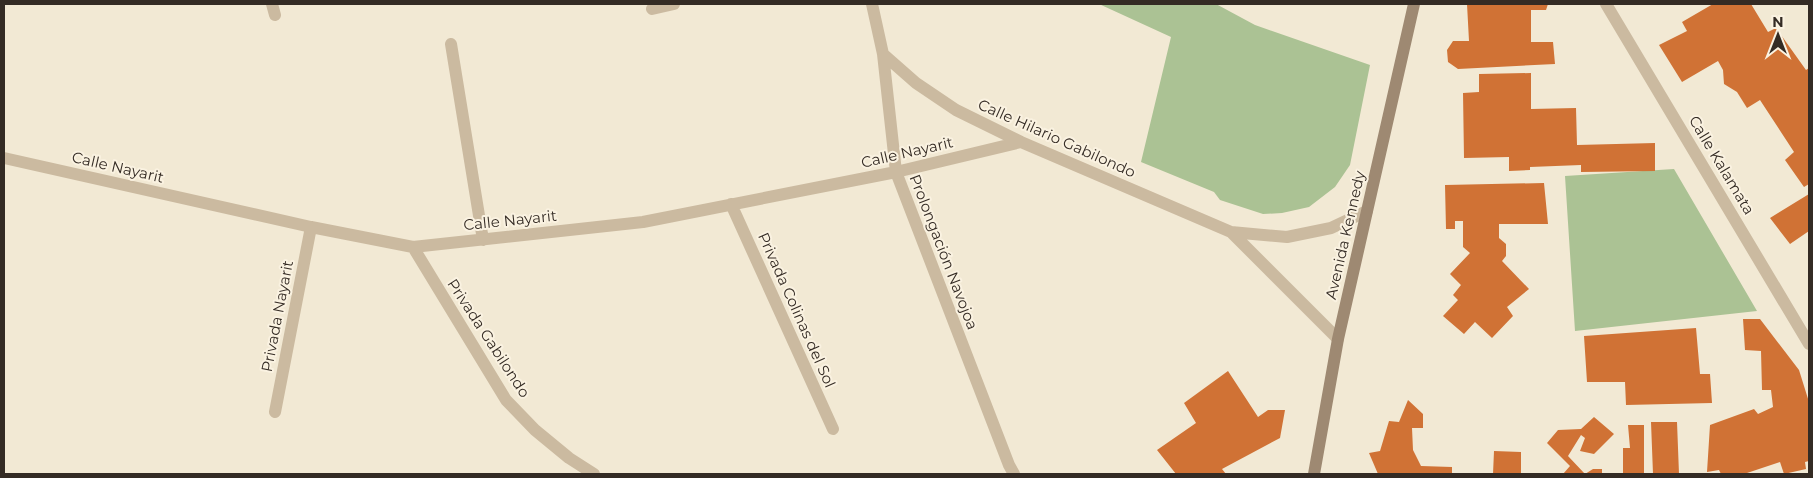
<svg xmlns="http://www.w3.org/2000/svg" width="1813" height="478" viewBox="0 0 1813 478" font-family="Montserrat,sans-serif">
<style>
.green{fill:#abc294}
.building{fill:#d07235}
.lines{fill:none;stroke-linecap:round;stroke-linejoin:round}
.street{stroke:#cbbaa0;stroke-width:12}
.secondary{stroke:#9e8972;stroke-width:12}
.labels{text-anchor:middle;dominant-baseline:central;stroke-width:4;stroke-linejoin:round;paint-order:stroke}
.street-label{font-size:15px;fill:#342b24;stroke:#faf2e1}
</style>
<rect width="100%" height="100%" fill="#f2e9d4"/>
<path class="green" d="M1099 4H1216L1255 25 1370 65 1350 165 1335 187 1309 207 1282 213 1263 214 1220 200 1214 192 1141 162 1171 37Z
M1674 169 1757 311 1575 331 1565 176Z"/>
<path class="building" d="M1467 4H1548L1546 10H1531V42H1553L1555 64 1458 69 1448 62 1447 50 1453 41H1469Z
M1713 4H1751L1768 32 1776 28 1806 70 1809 68V184L1804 187 1785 160 1794 152 1760 100 1747 108 1737 92 1724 84 1723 70 1718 61 1682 82 1659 45 1687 31 1682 22Z
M1531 73V109L1576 108 1577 145 1655 143V171L1581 172V165L1530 167V170L1509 171V157L1464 158 1463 93 1479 92V74Z
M1544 183 1548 224H1499V238L1506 244V256L1502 261 1529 289 1507 307 1513 316 1492 338 1475 322 1464 334 1443 316 1458 300 1453 295 1461 285 1450 274 1470 253 1463 247V221H1455V229H1446L1445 185Z
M1809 194V231L1790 244 1770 218Z
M1743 319H1760L1799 370 1809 402V461L1805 462 1806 469 1784 474 1780 462 1747 473 1748 474H1721L1719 470 1707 472 1710 425 1754 409 1758 414 1773 407 1771 390H1762L1761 351 1745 350Z
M1696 328 1700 374H1710L1712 403 1626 405 1625 382H1587L1584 336Z
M1228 371 1258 417 1268 410H1285L1280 438 1222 469 1226 474H1176L1157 450 1196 423 1184 403Z
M1408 400 1423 414V428H1412L1413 450 1421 466 1452 467V474H1378L1369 453 1380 451 1389 421 1399 422Z
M1594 417 1614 434 1594 454 1580 451 1585 438 1581 435 1568 456 1585 474H1563L1570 466 1547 443 1558 430 1581 429Z
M1651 422H1677L1679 474H1653Z
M1628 425H1644V474H1623V448H1630Z
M1494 451 1521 452V474H1493Z
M1593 469H1602V474H1585Z"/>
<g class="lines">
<path class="street" d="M272 4 275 15
M872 4 883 54 896 172 1009 465 1014 474
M1606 4 1809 344
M652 9 674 4
M451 44 483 240
M883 54 916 83 956 110 1021 142 1231 232 1338 339
M4 158 311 227 413 247 643 222 896 172 1021 142
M731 204 833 429
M1231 232 1287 237 1331 228 1367 211
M413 247 506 400 535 430 569 458 594 474
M275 412 311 227"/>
<path class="secondary" d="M1314 474 1338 339 1414 4"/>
</g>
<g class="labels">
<g class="street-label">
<text transform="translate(1057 138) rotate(24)">Calle Hilario Gabilondo</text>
<text transform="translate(907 152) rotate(-13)">Calle Nayarit</text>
<text transform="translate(1722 165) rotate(59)">Calle Kalamata</text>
<text transform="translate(118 167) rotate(13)">Calle Nayarit</text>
<text transform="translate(510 220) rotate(-6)">Calle Nayarit</text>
<text transform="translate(1345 235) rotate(-77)">Avenida Kennedy</text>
<text transform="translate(944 252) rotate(69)">Prolongación Navojoa</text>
<text transform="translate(797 310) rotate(66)">Privada Colinas del Sol</text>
<text transform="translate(277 316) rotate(-79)">Privada Nayarit</text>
<text transform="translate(489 338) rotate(57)">Privada Gabilondo</text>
</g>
</g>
<rect width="1813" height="478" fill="none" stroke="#342b24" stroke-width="10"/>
<g transform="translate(1778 35)" stroke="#faf2e1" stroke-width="4" paint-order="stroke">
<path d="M0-4L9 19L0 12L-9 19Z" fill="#342b24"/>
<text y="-8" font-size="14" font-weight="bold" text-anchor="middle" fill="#342b24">N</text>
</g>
</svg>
